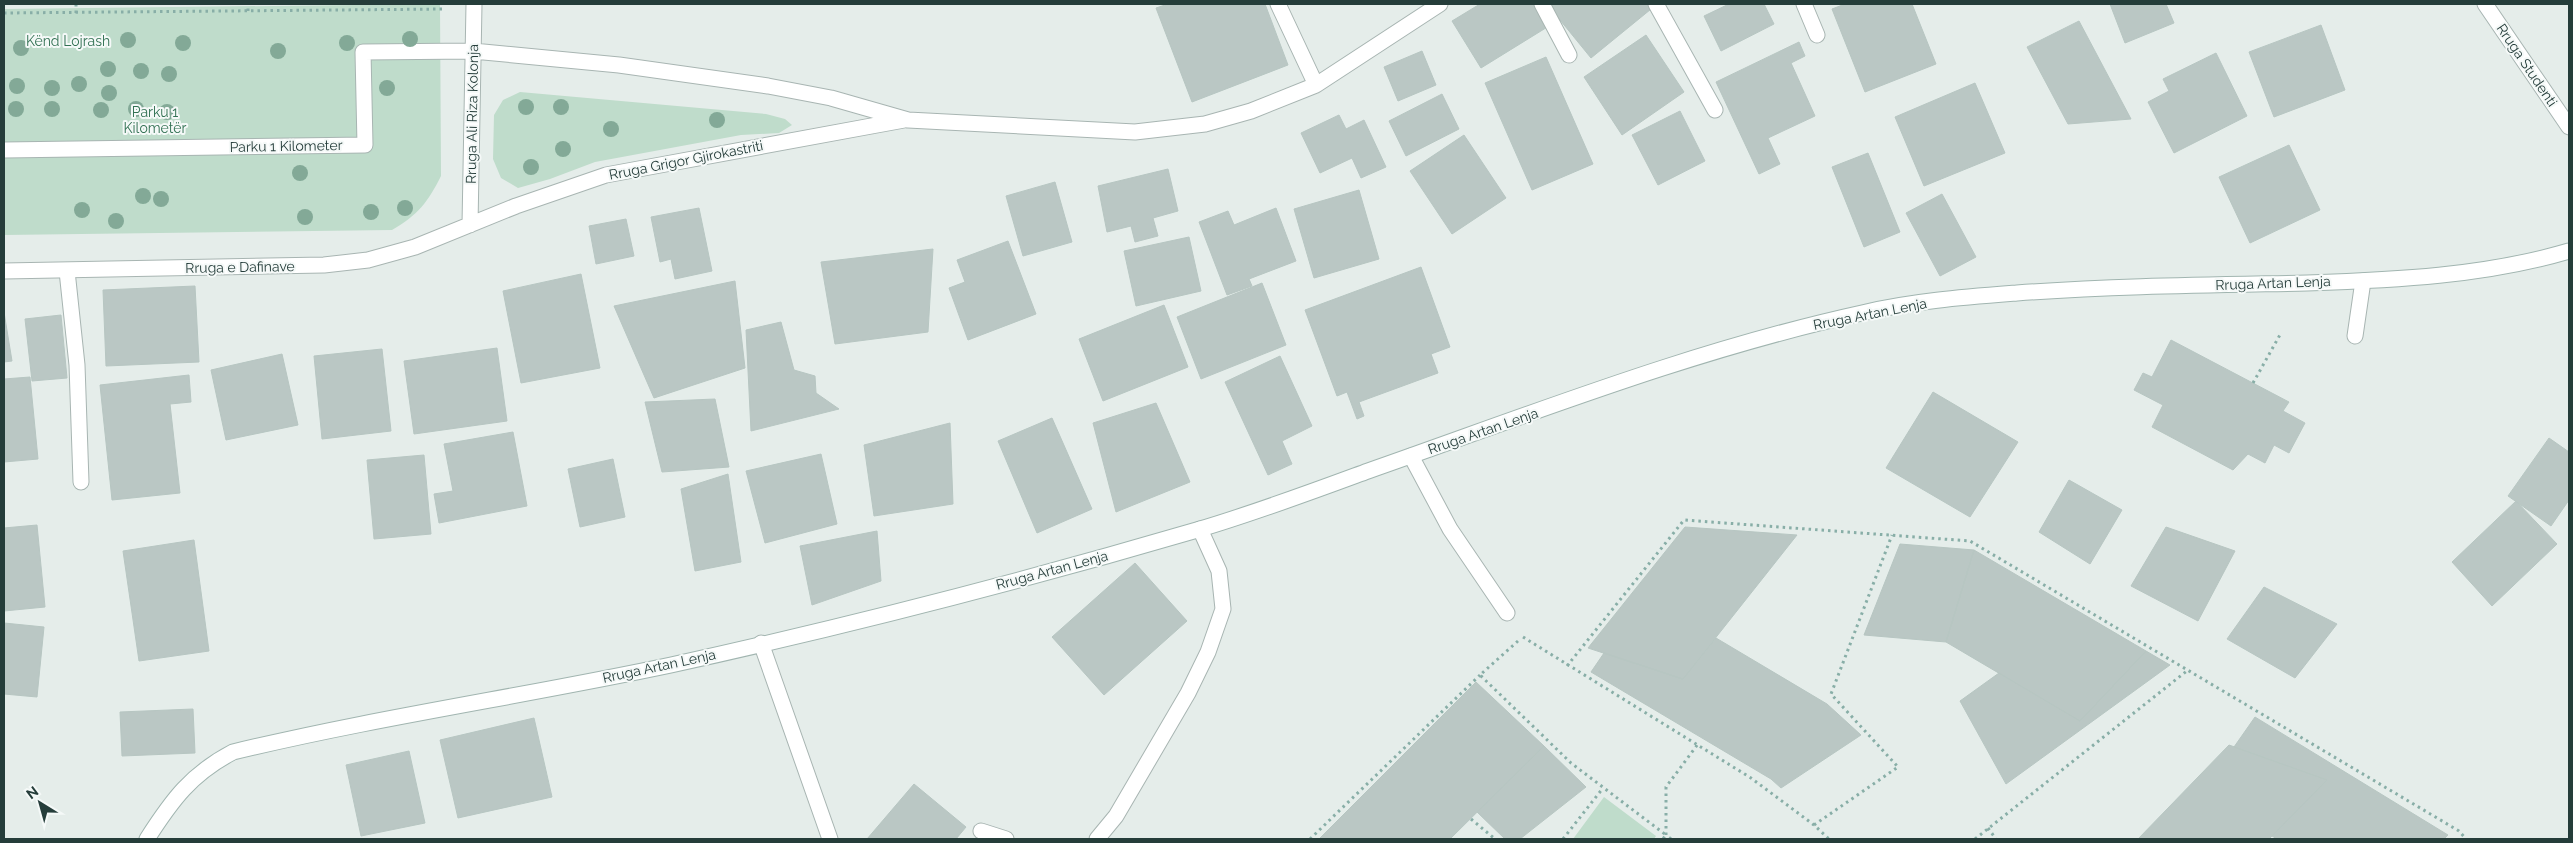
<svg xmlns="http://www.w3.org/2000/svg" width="2573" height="843" viewBox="0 0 2573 843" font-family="Raleway,sans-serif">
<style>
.green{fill:#bfdccb}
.building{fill:#bac7c4;stroke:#b7c6c2}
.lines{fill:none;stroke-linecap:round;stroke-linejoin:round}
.lane-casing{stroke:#a8b5b2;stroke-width:17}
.street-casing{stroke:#a8b5b2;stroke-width:17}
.secondary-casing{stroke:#a1b5b0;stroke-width:17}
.path{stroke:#88aea7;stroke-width:3;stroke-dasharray:2.5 4;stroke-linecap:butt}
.lane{stroke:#fff;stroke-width:15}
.street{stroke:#fff;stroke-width:15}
.secondary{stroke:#fff;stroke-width:15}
.tree{fill:#83a997}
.labels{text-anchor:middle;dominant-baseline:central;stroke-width:4;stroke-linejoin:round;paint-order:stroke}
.park-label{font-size:14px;fill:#327153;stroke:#f5f9f8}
.street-label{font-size:14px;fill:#253d3a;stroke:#f5f9f8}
</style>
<rect width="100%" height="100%" fill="#e5edea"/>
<path class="green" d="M440 4 441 176C428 202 418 215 392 230L4 235V9Z
M520 92 766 114 785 119 792 125 779 133 741 135 595 162 550 179 518 188 501 178 493 159 494 115 503 100Z
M1604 797 1656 836 1654 839H1573Z"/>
<path class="building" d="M1168 4H1265L1288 65 1192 102 1156 8Z
M1480 4H1535L1549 26 1481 68 1452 21Z
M1547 4H1654L1656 5 1591 58Z
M1729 4H1764L1774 24 1721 51 1704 16Z
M1845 4H1912L1936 64 1865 92 1832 9Z
M2110 4H2166L2174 23 2125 43Z
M2079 21 2131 119 2068 124 2027 47Z
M2321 25 2345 90 2274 117 2249 52Z
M1646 35 1684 92 1622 135 1584 77Z
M1799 42 1805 56 1791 63 1815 116 1768 138 1780 164 1759 174 1716 82Z
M1422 51 1436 85 1398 101 1384 67Z
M2216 53 2247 116 2174 153 2148 102 2169 91 2163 79Z
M1546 57 1593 164 1532 190 1485 83Z
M1975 83 2005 153 1924 186 1895 117Z
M1442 94 1459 129 1406 156 1389 121Z
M1680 111 1705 161 1658 185 1632 135Z
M1339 115 1346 129 1364 120 1386 167 1361 178 1352 158 1320 173 1301 133Z
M1464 135 1506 198 1452 234 1410 171Z
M2289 145 2320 210 2250 243 2219 177Z
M1868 153 1900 232 1864 247 1832 167Z
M1168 169 1178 211 1153 218 1158 236 1135 242 1131 226 1107 232 1098 186Z
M1055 182 1072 242 1023 256 1006 196Z
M1359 190 1379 259 1314 278 1294 209Z
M1942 194 1976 257 1940 276 1906 213Z
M699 208 712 271 675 279 671 259 660 262 651 217Z
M1276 208 1296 261 1249 279 1252 286 1227 295 1199 222 1228 211 1234 225Z
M626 219 634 256 596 264 589 226Z
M1189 237 1201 291 1136 306 1124 251Z
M1008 241 1036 314 968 340 949 288 965 282 957 260Z
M933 249 928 332 835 344 821 262Z
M1421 267 1450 347 1431 354 1438 373 1359 402 1364 416 1357 419 1347 392 1337 396 1305 310Z
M581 274 600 368 521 383 503 291Z
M735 281 745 368 654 398 614 306Z
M1262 283 1286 345 1201 379 1177 317Z
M195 286 199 362 106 366 103 290Z
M1164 305 1188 367 1103 401 1079 339Z
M4 312 12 361 4 362Z
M61 315 67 378 32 381 25 319Z
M781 322 794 370 815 376 816 393 839 409 751 431 746 330Z
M2171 340 2289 402 2283 411 2305 423 2289 453 2274 445 2265 463 2248 454 2233 470 2152 427 2163 405 2134 390 2143 373 2152 377Z
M497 348 507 421 414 434 404 361Z
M382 349 391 431 322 439 314 356Z
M282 354 298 425 226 440 211 370Z
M1280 356 1312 426 1282 441 1292 464 1268 475 1225 382Z
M189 375 191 402 170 404 180 493 112 500 100 385Z
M30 377 38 459 4 462V379Z
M1933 392 2018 442 1970 517 1886 468Z
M715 399 729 467 662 472 645 402Z
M1156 403 1190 482 1116 512 1093 423Z
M1052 418 1092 509 1037 533 998 441Z
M950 423 953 504 874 516 864 445Z
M513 432 527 506 439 523 434 494 453 491 444 444Z
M2549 438 2569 452V500L2551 526 2508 496Z
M821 454 837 524 765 543 746 471Z
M424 455 431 534 374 539 367 460Z
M613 459 625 517 580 527 568 469Z
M728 474 741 562 695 571 681 489Z
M2069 480 2122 510 2090 564 2039 532Z
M2516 501 2557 544 2492 606 2452 562Z
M37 525 45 607 4 611V528Z
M1685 527 1797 535 1683 679 1588 648Z
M2166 527 2235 551 2198 621 2131 586Z
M877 531 881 581 812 605 800 546Z
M194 540 209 651 139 661 123 551Z
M1900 544 1974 550 1946 642 1864 635Z
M1974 550 2146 651 2080 721 1946 642Z
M1135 563 1187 621 1104 695 1052 637Z
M2264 587 2337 624 2295 678 2227 639Z
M4 623 44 627 37 697 4 694Z
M1716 638 1827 704 1861 735 1781 788 1771 779 1591 672 1604 653 1683 679Z
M2146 651 2170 665 2006 784 1960 701 1999 673 2080 721Z
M1476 682 1544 746 1450 839H1319Z
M193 709 195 753 122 756 120 712Z
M2255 717 2448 835 2444 839H2277L2272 836 2327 780 2234 747Z
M534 718 552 797 458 818 440 740Z
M2229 745 2327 780 2269 839H2138Z
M1544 746 1586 787 1520 839H1505L1477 812Z
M409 751 425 823 361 836 346 765Z
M914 784 966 827 956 839H867Z"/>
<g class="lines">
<defs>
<path id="lane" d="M1542 4 1569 55
M1656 4 1715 110
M1804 4 1817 35
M67 271 77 365 81 482
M2355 336 2363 281
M1411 456 1450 529 1507 613
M981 831 1006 839
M1097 839 1116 816 1188 693 1208 652 1223 609 1219 571 1200 529"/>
<path id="street" d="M1278 4 1316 85
M2485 4 2569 127
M4 150 365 145 363 52 473 51 619 65 768 86 831 98 908 120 1135 132 1205 124 1251 111 1316 85 1440 4
M470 225 474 4
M4 271 324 265 368 260 415 247 516 206 606 175 904 120
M761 643 830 839"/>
<path id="secondary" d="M147 839C172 800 191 774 233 752 378 717 525 696 671 665 848 626 1023 581 1197 530 1255 513 1311 492 1368 471 1531 414 1693 350 1862 313 1912 301 1966 297 2017 293 2113 286 2210 285 2307 283 2395 280 2484 276 2569 251"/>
</defs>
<use href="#lane" class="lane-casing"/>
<use href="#street" class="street-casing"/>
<use href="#secondary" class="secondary-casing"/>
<path class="path" d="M248 11V4
M4 13 446 9
M76 13V4
M2253 383 2281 333
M1523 637 1751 778 1814 825 1829 839
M1518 641 1480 675 1571 763 1666 835 1663 839
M1567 666 1684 520 1970 541 2459 831 2466 839
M1471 819 1495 839
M1814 825 1898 767 1831 694 1892 535
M1988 828 1996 839
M1310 839 1480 675
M1563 839 1603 788
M1671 839 1666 835V787L1698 744
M1975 839 2188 670"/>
<use href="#lane" class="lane"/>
<use href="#street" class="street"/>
<use href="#secondary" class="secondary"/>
</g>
<g class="tree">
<circle cx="410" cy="39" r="8"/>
<circle cx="128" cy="40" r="8"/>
<circle cx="183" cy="43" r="8"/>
<circle cx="347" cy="43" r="8"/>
<circle cx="21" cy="48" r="8"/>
<circle cx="278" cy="51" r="8"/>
<circle cx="108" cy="69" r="8"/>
<circle cx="141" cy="71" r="8"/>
<circle cx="169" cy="74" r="8"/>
<circle cx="79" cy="84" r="8"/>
<circle cx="17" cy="86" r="8"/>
<circle cx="52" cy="88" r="8"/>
<circle cx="387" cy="88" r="8"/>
<circle cx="109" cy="93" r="8"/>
<circle cx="526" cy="107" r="8"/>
<circle cx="561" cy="107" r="8"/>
<circle cx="16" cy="109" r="8"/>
<circle cx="52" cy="109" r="8"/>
<circle cx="136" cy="109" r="8"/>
<circle cx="101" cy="110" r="8"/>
<circle cx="167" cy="112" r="8"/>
<circle cx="717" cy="120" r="8"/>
<circle cx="611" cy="129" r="8"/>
<circle cx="563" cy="149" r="8"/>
<circle cx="531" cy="167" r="8"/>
<circle cx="300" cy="173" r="8"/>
<circle cx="143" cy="196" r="8"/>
<circle cx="161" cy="199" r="8"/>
<circle cx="405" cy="208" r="8"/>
<circle cx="82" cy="210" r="8"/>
<circle cx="371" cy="212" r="8"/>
<circle cx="305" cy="217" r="8"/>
<circle cx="116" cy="221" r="8"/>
</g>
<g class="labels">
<g class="park-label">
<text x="68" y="41">Kënd Lojrash</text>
<text x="155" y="112">Parku 1<tspan x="155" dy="16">Kilometër</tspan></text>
</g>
<g class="street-label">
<text transform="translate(2527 65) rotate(56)">Rruga Studenti</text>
<text transform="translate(472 114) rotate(-89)">Rruga Ali Riza Kolonja</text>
<text transform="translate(286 146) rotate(-1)">Parku 1 Kilometer</text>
<text transform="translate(686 160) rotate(-11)">Rruga Grigor Gjirokastriti</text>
<text transform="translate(240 267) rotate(-1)">Rruga e Dafinave</text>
<text transform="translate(2273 283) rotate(-2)">Rruga Artan Lenja</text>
<text transform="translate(1870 314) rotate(-11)">Rruga Artan Lenja</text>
<text transform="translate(1483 431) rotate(-19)">Rruga Artan Lenja</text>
<text transform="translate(1052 570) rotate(-15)">Rruga Artan Lenja</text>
<text transform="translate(659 666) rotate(-12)">Rruga Artan Lenja</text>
</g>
</g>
<rect width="2573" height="843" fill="none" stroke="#253d3a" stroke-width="10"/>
<g transform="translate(40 803) rotate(323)" stroke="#f5f9f8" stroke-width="4" paint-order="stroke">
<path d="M0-4L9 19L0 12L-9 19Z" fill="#253d3a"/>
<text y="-8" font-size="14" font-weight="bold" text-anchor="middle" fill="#253d3a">N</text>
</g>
</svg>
